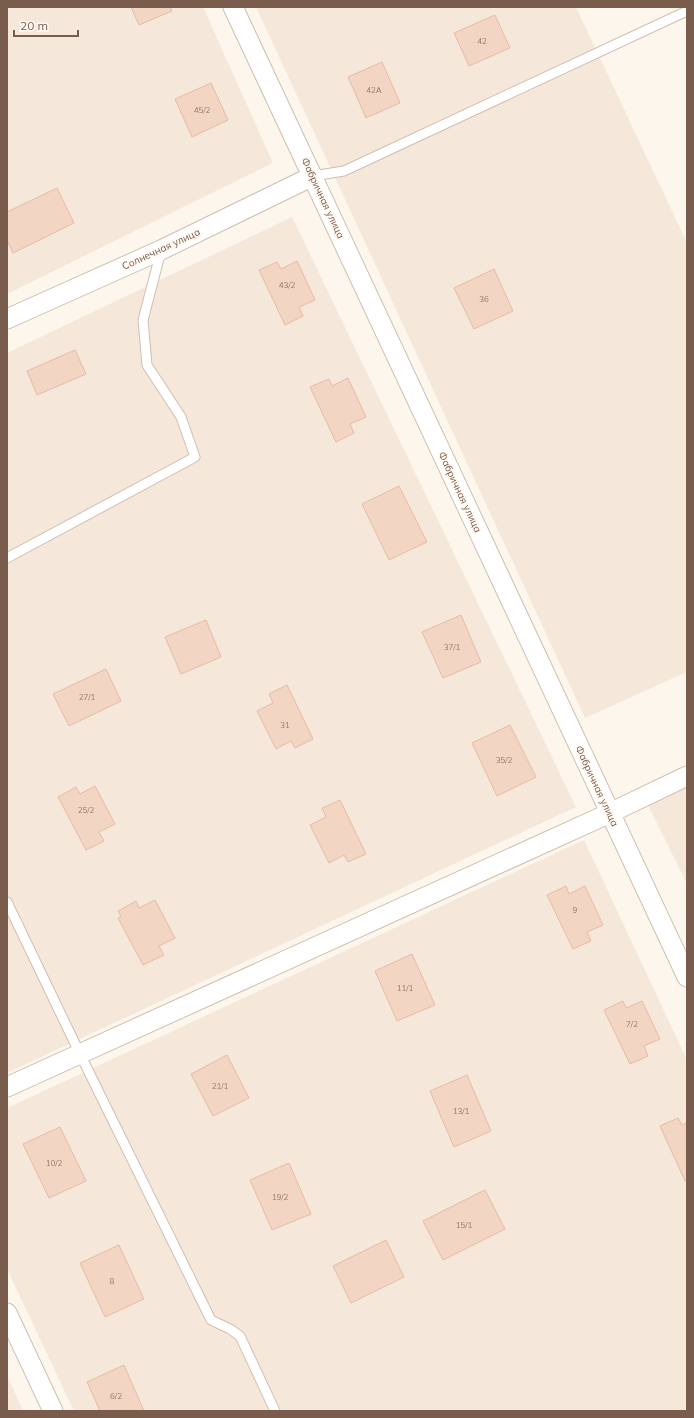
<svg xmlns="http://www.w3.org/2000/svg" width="694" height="1418" viewBox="0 0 694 1418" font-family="Mulish,sans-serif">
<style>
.residential{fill:#f5e8da}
.building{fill:#f3d5c3;stroke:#e6bba3}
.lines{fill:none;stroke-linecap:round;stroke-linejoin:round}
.lane-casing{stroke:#d1beb0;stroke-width:11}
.street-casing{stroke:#d1beb0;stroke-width:21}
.lane{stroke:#fff;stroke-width:9}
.street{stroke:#fff;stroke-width:19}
.labels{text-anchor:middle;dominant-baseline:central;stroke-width:4;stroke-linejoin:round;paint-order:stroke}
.number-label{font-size:8px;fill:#987a6a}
.street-label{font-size:10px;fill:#7a5c4d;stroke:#fffaf3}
</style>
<rect width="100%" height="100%" fill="#fdf6ec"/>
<path class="residential" d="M7 7H203L273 163 7 294Z
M256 7H576L687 243V672L585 718Z
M292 217 576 807 7 1073V353Z
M687 784V884L647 803Z
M584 840 687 1060V1411H74L7 1269V1108Z
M7 1375 23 1411H7Z"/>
<path class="building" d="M131 7H170L172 11 139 25Z
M495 15 510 48 469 66 454 33Z
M382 62 400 103 366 118 348 77Z
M211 83 228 120 192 137 175 99Z
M57 188 74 223 13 253 7 240V212Z
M297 261 315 300 299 307 303 316 285 325 259 270 277 262 281 269Z
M494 269 513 311 474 329 454 288Z
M75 350 86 374 37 395 27 371Z
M348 378 366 417 350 424 354 433 336 442 310 387 329 379 332 386Z
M399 486 427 542 389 560 362 504Z
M461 615 481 662 443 678 422 632Z
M206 620 221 657 181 674 165 637Z
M106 669 121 701 69 726 53 694Z
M287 685 313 739 295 748 291 741 276 749 257 711 273 703 269 694Z
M510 725 536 777 497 796 472 743Z
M95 786 115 824 99 832 104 841 86 850 58 797 76 787 80 794Z
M340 800 366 854 348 862 344 855 329 863 310 825 326 817 322 808Z
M566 886 569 894 585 886 603 925 587 932 591 941 573 949 547 895Z
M155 900 175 938 159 946 164 955 143 965 118 918 121 916 118 911 136 901 139 908Z
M412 954 435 1005 397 1021 375 971Z
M623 1001 626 1008 642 1001 660 1039 644 1046 648 1056 630 1064 604 1010Z
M227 1055 249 1098 213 1116 191 1074Z
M467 1075 491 1131 454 1147 430 1091Z
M678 1118 682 1125 687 1123V1180L685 1181 660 1126Z
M60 1127 86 1181 49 1198 23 1144Z
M289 1163 311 1214 272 1230 250 1180Z
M485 1190 505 1229 443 1260 423 1221Z
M386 1240 404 1277 351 1303 333 1266Z
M119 1245 144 1299 105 1317 80 1263Z
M124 1365 144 1411H100L87 1382Z"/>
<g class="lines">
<defs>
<path id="lane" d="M313 176 344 171 687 11
M7 558 195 457 181 417 147 365 143 320 161 251
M7 902 80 1054 211 1320 230 1329 240 1336 275 1411"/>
<path id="street" d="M233 7 687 977
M7 319 161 250 313 176
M7 1087 610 813 687 776
M7 1313 53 1411"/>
</defs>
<use href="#lane" class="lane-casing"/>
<use href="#street" class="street-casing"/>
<use href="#lane" class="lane"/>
<use href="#street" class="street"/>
</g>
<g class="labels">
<g class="number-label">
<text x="482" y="41">42</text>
<text x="374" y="90">42А</text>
<text x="202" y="110">45/2</text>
<text x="287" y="285">43/2</text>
<text x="484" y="299">36</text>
<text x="452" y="647">37/1</text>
<text x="87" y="697">27/1</text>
<text x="285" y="725">31</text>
<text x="504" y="760">35/2</text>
<text x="86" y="810">25/2</text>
<text x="575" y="910">9</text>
<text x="405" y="988">11/1</text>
<text x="632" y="1024">7/2</text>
<text x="220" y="1086">21/1</text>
<text x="461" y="1111">13/1</text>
<text x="54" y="1163">10/2</text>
<text x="280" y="1197">19/2</text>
<text x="464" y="1225">15/1</text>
<text x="112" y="1281">8</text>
<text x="116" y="1396">6/2</text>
</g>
<g class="street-label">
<text transform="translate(323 198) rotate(65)">Фабричная улица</text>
<text transform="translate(161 249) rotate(-25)">Солнечная улица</text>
<text transform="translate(460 492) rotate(65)">Фабричная улица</text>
<text transform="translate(597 786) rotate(65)">Фабричная улица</text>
</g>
</g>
<rect width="694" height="1418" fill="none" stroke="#7a5c4d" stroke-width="16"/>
<path d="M14 30v6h64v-6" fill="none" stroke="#7a5c4d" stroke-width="2"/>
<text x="20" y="30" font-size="12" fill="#7a5c4d" stroke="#fffaf3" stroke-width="3" paint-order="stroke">20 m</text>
</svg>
